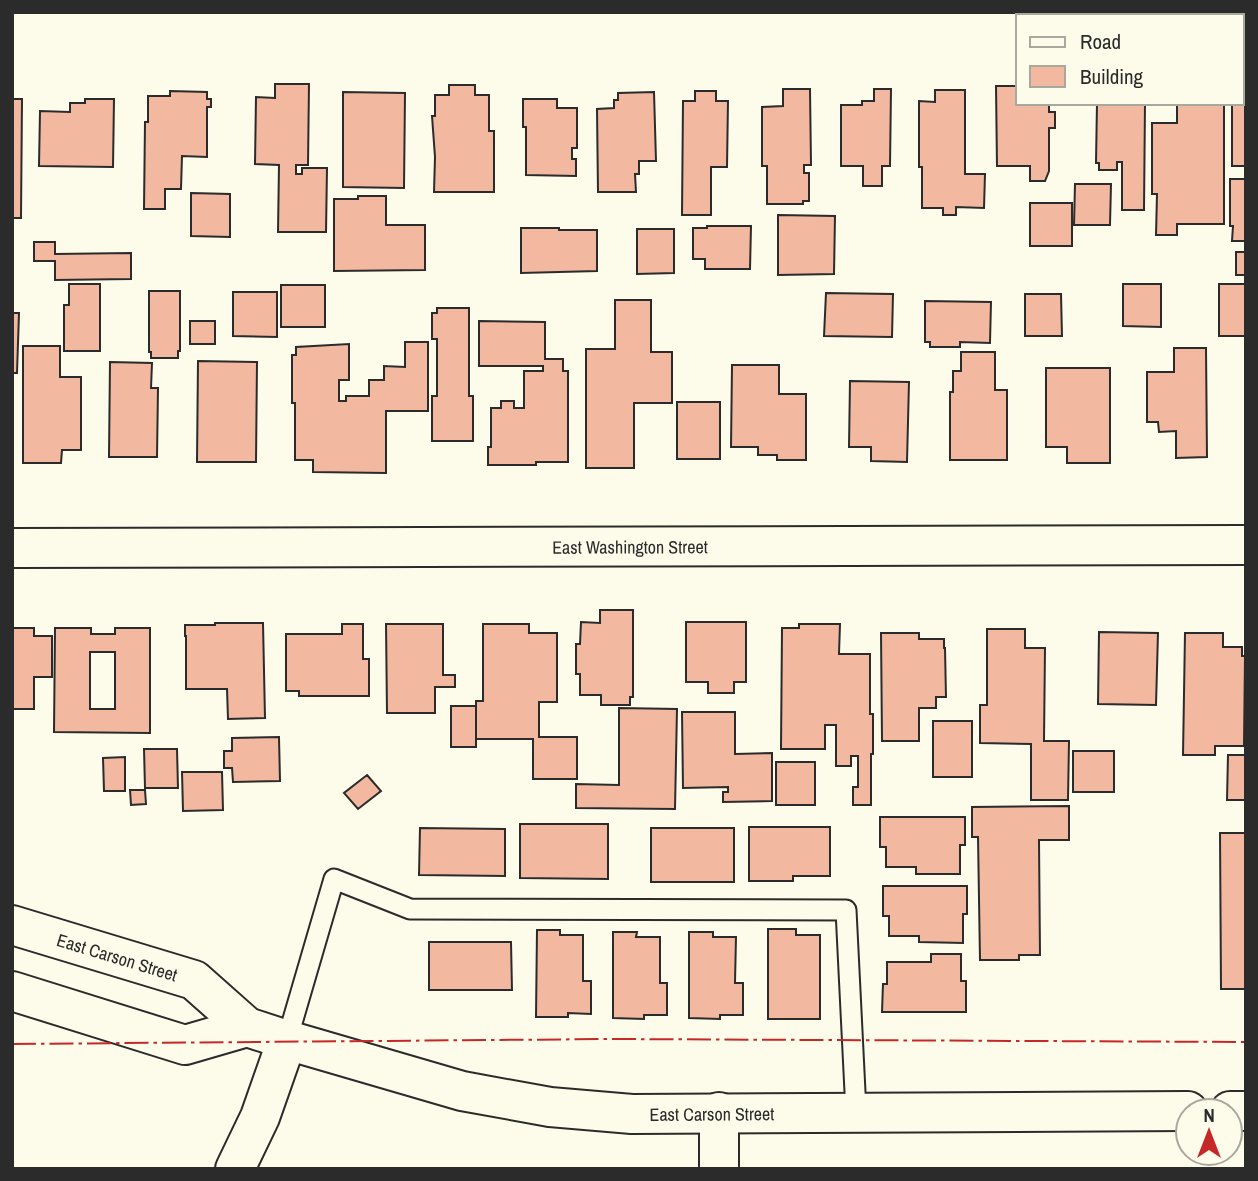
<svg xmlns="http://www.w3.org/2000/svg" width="1258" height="1181" viewBox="0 0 1258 1181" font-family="'Archivo Narrow',sans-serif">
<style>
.building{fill:#f2b8a0;stroke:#2b2b2b;stroke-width:2;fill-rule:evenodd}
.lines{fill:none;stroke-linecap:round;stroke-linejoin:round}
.lane-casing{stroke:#2b2b2b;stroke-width:23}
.street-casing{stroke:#2b2b2b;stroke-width:42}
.secondary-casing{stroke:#2b2b2b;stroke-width:42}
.primary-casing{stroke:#2b2b2b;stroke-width:42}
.lane{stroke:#fdfbea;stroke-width:19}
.street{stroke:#fdfbea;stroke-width:38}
.secondary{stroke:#fdfbea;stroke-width:38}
.primary{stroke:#fdfbea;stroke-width:38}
.power{stroke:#c62828;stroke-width:2;stroke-dasharray:24 5 3.5 5;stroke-linecap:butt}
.labels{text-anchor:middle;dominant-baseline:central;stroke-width:5;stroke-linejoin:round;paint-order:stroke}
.street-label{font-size:18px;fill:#2b2b2b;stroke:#fdfbea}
</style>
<rect width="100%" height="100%" fill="#fdfbea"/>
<path class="building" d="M1242 83H1246V166H1232V103H1242Z
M275 84H309L308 165H296V174H302V168H327L326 232H278L279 165 255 164 256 97 275 98Z
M449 85H475V95H489V131H494V192H434L435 157 432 116H435V95H449Z
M996 86H1018V103H1049V112H1055V128H1049V171L1045 181H1030V166H997Z
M783 89H810L811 165H804V173H809V201H803V204H767V166H762V107L783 106Z
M874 89H891L890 166H882V186H863V166H841V105H862V101H874Z
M935 90H965V174H985L984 208 956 207V215H943V208H922V167H919V101L935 102Z
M170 91 207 92V99H211V107H207V157L182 156 181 189H165V209H144L145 122H148V96H170Z
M695 91H716V101H728L727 167H711V215H682L683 101H695Z
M343 92 405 93 404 188 343 187Z
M654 92 656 161H639V174H635L636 192H598L597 109 614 108V100H618V93Z
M12 96 13 99H22L21 218H12Z
M85 99H114L113 167 39 166 40 111 70 112V103H85Z
M523 99H557V108H577V148H572V159H576V176L526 175V127H523Z
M1097 103H1145L1144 210H1122V162H1117V170H1099V163H1096Z
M1177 103H1224V224H1177V235H1156L1157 194H1152V123H1177Z
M1230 179H1246V241H1232L1233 226H1230Z
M1075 184H1111L1110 225H1074Z
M191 193 230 194V237L191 236Z
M358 196H386V225H425V270L334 271V199H358Z
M1030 203H1072V246H1030Z
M778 215 835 216 834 274 778 275Z
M707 226H751L750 269H705V259H693V228H707Z
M521 228H559V230H597V271L521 273Z
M637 229H674V273L637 274Z
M34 242H55V254L131 253V279L55 280V261H34Z
M1236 252H1246V275H1236Z
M69 284H100V351H64V305H69Z
M1123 284H1161V327L1123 326Z
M1219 284H1245L1246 336H1219Z
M281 285H325V327H281Z
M149 291H180V351H178V358H151V352H149Z
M233 292H277V337L233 336Z
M826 293 893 294 892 337 824 336Z
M1025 294H1061L1062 336H1025Z
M615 300H651V352H672V403H634V468H586V349H615Z
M925 301 991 302 990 343 960 342V347H930V342H925Z
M437 308H469V396H473V441H432V396H437V339H432V313H437Z
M12 313H19L17 373H12Z
M190 321H215V344H190Z
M479 321 545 322V359H563V371H568V462H536V465H488V447H491V408H501V401H514V408H524V371H543V366H479Z
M405 342H428V411H386V473L313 472V460H295V403H292V355H296V347L349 344V380H339V401H346V396H369V380H384V366L405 367Z
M23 346H60V377H81V450H62L61 463H23Z
M1174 348H1206L1207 457 1176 458V431L1159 432 1158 422H1147V372H1174Z
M961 352H995V390H1007V460H950V392H953V371H961Z
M198 361 257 362 256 462H197Z
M110 362 152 363 151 388H158L157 457H109Z
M732 365H779V394H806V460H777V455H758V447H731Z
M1046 368H1110V463H1067V447H1046Z
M850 381 909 382 907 462 871 461V447H849Z
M677 402H720V459H677Z
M600 610H633V697H630V705H601V695H580V674H576V644H580L581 622 600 623Z
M686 622H746V682H734V693H708V682H686Z
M215 623H263L265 718 228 719 227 689H186V636H185V625H215Z
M342 624H363V659H369V696H299V691H286V634H342Z
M386 624H443V675H455V687H435V713H387Z
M483 624H529V633H557V702H539V737H577V779H533V739H476V701H483Z
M799 624H840L839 654H870V714H873V754H871V805H853V787H858V756H851V766H836V725H825V749H781L782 628H799Z
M12 628H34V636H52V677H34V709H12Z
M55 628H91V634H115V628H150V733L54 732ZM90 652H115V709H90Z
M987 629H1025V648H1045L1044 741H1069L1068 800H1031V744L980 743V705H987Z
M1099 632 1158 633 1156 705 1098 704Z
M881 633H919V639H944V648H945L946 697H936V708H919V741H882Z
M1185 633H1223V647H1242V656H1245L1244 746H1215V755H1183Z
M451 706H476V747H451Z
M619 708 677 709 675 809 576 808V784L619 785Z
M682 712H735V754L772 753V801L723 802V792H728V787L683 788Z
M933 721H972V777H933Z
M279 737 280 781 233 782 232 768H224V751H232V738Z
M144 749H177L178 788H145Z
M1073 751H1114V792H1073Z
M1228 755H1246V800H1227Z
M125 757V791H104L103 758Z
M776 762H815V805H776Z
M182 772H222L223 810 183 811Z
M367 775 381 791 358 809 344 793Z
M130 790H145L146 804 131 805Z
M1069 806V840H1039L1040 955H1019V960H980L978 837H972V807Z
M880 817H965V845H960V874H916V867H886V847H880Z
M520 824H608V879L520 878Z
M749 827H830V876H793V881H749Z
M420 828 505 829V876L419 875Z
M651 828H734V882H651Z
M1220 833H1246V989H1221Z
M883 886H967V914H963V943L919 942V936H889V916H883Z
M768 929H796V935H820V1019H768Z
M537 930H560V935H583V981H591V1014L568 1013V1017H536Z
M613 932H637L636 937H660V983H667V1015H644V1019L613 1018Z
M689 932H713V937H736L735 983H743V1015H720V1019L689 1018Z
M429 942H511L512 990H429Z
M931 954H961V981H966V1012H882L883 984H887V962H931Z"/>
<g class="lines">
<defs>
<path id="lane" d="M287 1040 334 879 410 909 846 910 856 1112"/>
<g id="street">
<path id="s1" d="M12 548 1246 545"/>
<path d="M719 1112V1169"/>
</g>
<g id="secondary">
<path id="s2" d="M12 925 194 980 247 1027 287 1040 462 1091 550 1107 632 1114 1188 1111"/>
<path d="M12 991 185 1045 247 1027"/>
<path d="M1230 1111H1246"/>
</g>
<path id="primary" d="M235 1169 260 1117 287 1040"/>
</defs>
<use href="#lane" class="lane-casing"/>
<use href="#street" class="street-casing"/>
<use href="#secondary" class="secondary-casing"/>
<use href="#primary" class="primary-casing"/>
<use href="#lane" class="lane"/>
<use href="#street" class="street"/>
<use href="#secondary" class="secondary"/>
<use href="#primary" class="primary"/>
<path class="power" d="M12 1044 613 1039 1246 1042"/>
</g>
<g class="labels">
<g class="street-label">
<text stroke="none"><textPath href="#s1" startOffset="618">East Washington Street</textPath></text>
<text stroke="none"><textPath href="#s2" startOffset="110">East Carson Street</textPath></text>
<text stroke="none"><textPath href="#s2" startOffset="737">East Carson Street</textPath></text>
</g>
</g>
<rect width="1258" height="1181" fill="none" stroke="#2b2b2b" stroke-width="28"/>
<rect x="1016" y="14" width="228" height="91" fill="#fdfbea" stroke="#a9a89e" stroke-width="2"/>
<rect x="1030" y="37" width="35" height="10" fill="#fdfbea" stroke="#a9a89e" stroke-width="2"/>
<text x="1080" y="49" font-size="21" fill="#2b2b2b">Road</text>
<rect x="1030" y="66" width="35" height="21" fill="#f2b8a0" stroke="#a9a89e" stroke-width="2"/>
<text x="1080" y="84" font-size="21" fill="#2b2b2b">Building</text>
<g transform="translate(1209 1132)"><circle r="33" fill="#fdfbea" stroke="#a9a89e" stroke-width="2"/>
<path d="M0-5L12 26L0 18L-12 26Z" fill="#c62828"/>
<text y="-10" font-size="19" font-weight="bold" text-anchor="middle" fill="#2b2b2b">N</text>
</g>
</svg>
